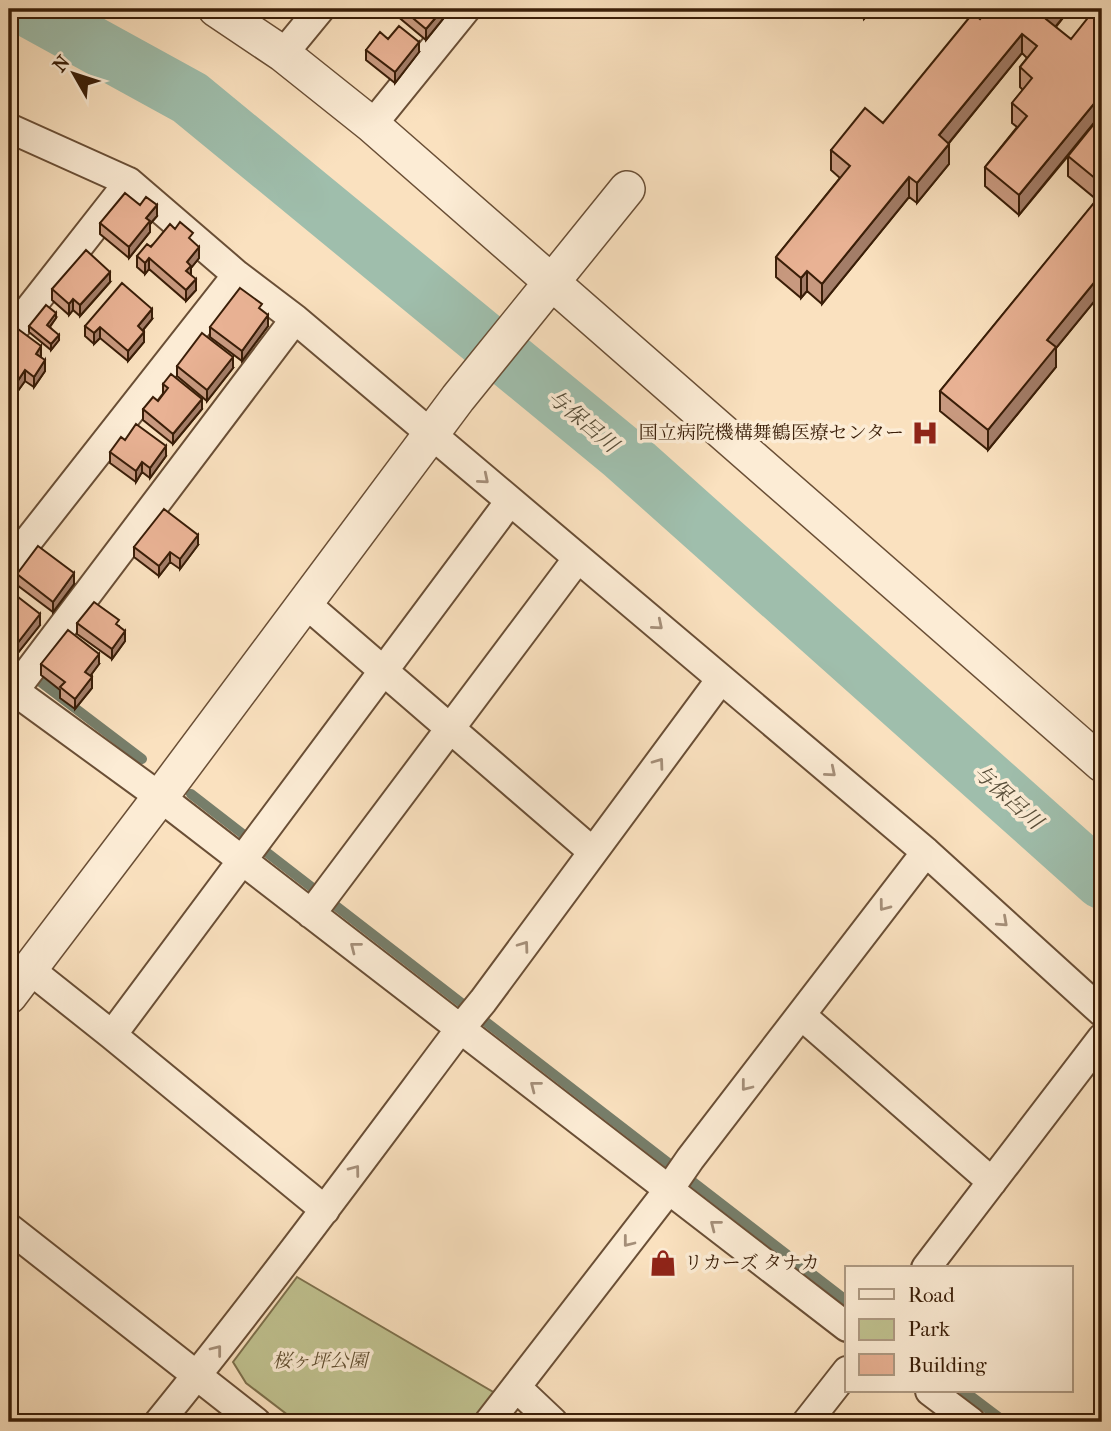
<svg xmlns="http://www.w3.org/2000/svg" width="1111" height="1431" viewBox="0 0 1111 1431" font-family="'IM FELL French Canon','Noto Serif JP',serif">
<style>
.green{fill:#c0c290;stroke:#7d704c;stroke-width:2}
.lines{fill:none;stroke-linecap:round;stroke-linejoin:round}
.stream{stroke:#777e6a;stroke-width:10}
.river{stroke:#9fbeac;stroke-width:56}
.minor-casing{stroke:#6a4f36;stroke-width:32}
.tertiary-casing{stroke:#6a4f36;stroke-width:38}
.minor{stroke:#fcecd5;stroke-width:28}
.tertiary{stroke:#fcecd5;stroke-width:35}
.wall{fill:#c8997f;stroke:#3a1e08;stroke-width:2}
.shaded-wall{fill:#a37d68;stroke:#3a1e08;stroke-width:2}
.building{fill:#e9b294;stroke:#3a1e08;stroke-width:2}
.oneway{stroke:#a58f79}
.labels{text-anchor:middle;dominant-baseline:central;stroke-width:7;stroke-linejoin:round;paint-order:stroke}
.poi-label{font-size:19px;fill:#3a1e08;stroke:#fcecd5;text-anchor:end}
.park-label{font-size:19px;font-style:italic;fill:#624f31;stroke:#fcecd5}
.water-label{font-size:21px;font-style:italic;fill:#584e39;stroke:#fcecd5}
</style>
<rect width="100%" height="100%" fill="#fae1bf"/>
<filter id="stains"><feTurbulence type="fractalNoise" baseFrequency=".00286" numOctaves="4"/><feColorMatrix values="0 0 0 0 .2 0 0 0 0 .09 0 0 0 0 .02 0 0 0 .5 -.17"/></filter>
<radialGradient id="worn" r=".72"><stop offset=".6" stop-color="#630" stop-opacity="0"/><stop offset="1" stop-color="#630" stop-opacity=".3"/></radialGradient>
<path class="green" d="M297 1277 500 1396 477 1422H297L246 1383 233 1362Z"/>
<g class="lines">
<path class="stream" d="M9 658 142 759
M191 794 847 1301
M964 1391 1005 1422"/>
<path class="river" d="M28 9 190 98 622 453 1102 881"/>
<defs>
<path id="minor" d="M283 54 320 9
M372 125 466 9
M9 128 129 182 237 275 295 319 926 852 1102 1012
M9 335 129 182
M9 565 237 275
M305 603 593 852
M9 687 160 797 847 1327
M14 691 295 319
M311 914 578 558
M29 969 112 1035 325 1210
M801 1015 992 1182
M112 1035 510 501
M9 1228 256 1422
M926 1268 1102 1038
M516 1387 553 1422
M930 1391 971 1422
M159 1422C263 1294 361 1161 460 1029L483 1001 721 679
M489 1422 670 1188 690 1159 926 852
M807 1422 847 1371"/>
<path id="tertiary" d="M216 9 283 54 372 125 1102 764
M9 996 167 788 458 398 627 189"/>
</defs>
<use href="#minor" class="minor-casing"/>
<use href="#tertiary" class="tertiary-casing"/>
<use href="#minor" class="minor"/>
<use href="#tertiary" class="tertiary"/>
</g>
<path class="wall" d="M396 9H451L426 40 396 15Z
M851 9H873L864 19Z
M980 9H1070L1056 27 1102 114V292L1056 348V367L988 450 940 411V391L1097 200 1068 176V156L1019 215 985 186V167L1017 127 1012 123V103L1023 90 1020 87V67L1027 58 1022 53 949 143V164L917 203 909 197 822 304 807 291 801 298 776 277V257L840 178 831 170V150L883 123 980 19 985 13Z
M366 50 419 52 395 83 366 60Z
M140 205 157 216 150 224V232L129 258 100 234V223Z
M175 229 193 242 199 258 191 268V275L196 290 186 301 149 269 145 274 137 267V256Z
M110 282 80 316 73 310 69 315 52 300V289Z
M262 311 268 326 242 361 210 337V327Z
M56 318 50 327 59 340 51 350 29 332V326Z
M152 319 143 330 144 342 128 361 100 338 94 344 85 336V326Z
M9 342 41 357 45 371 34 387 25 381 15 395 9 391Z
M177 366 233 368 207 401 177 376Z
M163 384 202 409 173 444 143 420V409L158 401 163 394Z
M125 440 166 456 150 478 142 472 136 482 110 463V452Z
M198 545 180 569 170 562 159 576 134 557V547Z
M17 574 74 584 53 612 17 585Z
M9 590 40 625 13 659 9 656Z
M77 623 119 626 125 641 112 659 77 634Z
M41 664H99L90 676 92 688 75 709 60 698V690L41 675Z"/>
<path class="shaded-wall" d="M443 9H451L426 40V29Z
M864 9H873L864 19Z
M1054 9H1070L1046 38V19Z
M1022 34V53L939 155V135Z
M419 42V52L395 83V72Z
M1102 94V113L1019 215V195Z
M949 144V164L917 203V183Z
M909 177V197L822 304V284Z
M157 205V216L150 224V232L129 258V247L146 218Z
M199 247V258L191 268V276L186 271 187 262Z
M149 258V269L145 274V263Z
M807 271V291L801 298V278Z
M110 272V282L80 316V305Z
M1102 273V292L1056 348V367L988 450V430L1047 340Z
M196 279V290L186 301V290Z
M73 299V310L69 315V304Z
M152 309V319L138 336V326Z
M56 313V318L47 330V325Z
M268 315V326L242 361V351Z
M100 327V338L94 344V333Z
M144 332V342L128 361V351Z
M59 335V340L51 350V344Z
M41 346V357L36 354Z
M233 357V368L207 401V390Z
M45 360V371L34 387V377Z
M25 370V381L15 395V385Z
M202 399V409L173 444V434Z
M166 446V456L150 478V468Z
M142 462V472L136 482V471Z
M198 535V545L180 569V559Z
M170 552V562L159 576V566Z
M74 573V584L53 612V602Z
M40 614V625L13 659V649Z
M125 631V641L112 659V649Z
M99 654V664L85 683V672Z
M92 677V688L75 709V699Z"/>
<path class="building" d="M402 9H443L426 29Z
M989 9H1054L1046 19 1071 39 1091 14 1102 23V94L1019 195 985 167 1027 116 1012 103 1032 78 1020 67 1037 46 1022 34 939 135 949 144 917 183 909 177 822 284 807 271 801 278 776 257 850 166 831 150 865 108 883 123 973 13 980 19Z
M399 26 419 42 395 72 366 50 380 32 388 39Z
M1102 114V184L1068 156Z
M125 193 140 205 146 197 157 205 146 218 150 221 129 247 100 223Z
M1102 193V273L1047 340 1056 347 988 430 940 391Z
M180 222 193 233 189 238 199 247 187 262 191 266 186 271 196 279 186 290 149 258 145 263 137 256 147 244 151 247 170 224 175 229Z
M86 250 110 272 80 305 73 299 69 304 52 289Z
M122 283 152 309 138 326 144 332 128 351 100 327 94 333 85 326Z
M240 288 262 304 259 308 268 315 242 351 210 327Z
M46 305 56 313 47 325 59 335 51 344 29 326Z
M18 329 41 346 36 354 45 360 34 377 25 370 15 385 9 380V342Z
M202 333 233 357 207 390 177 366Z
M171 374 202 399 173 434 143 409 153 397 158 401 168 388 163 384Z
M136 424 166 446 150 468 142 462 136 471 110 452 121 437 125 440Z
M164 509 198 535 180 559 170 552 159 566 134 547Z
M38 546 74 573 53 602 17 574Z
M9 590 40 614 13 649 9 645Z
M94 602 119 620 116 624 125 631 112 649 77 623Z
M68 630 99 654 85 672 92 677 75 699 60 687 65 682 41 664Z"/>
<defs><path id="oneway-chevron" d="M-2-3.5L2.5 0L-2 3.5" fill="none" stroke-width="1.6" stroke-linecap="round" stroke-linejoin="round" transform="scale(1.75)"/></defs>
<g class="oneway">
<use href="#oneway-chevron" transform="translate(484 479) rotate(40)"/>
<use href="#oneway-chevron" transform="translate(658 625) rotate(40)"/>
<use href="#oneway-chevron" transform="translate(659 763) rotate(-54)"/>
<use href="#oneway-chevron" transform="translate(831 772) rotate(40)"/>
<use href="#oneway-chevron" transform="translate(884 906) rotate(127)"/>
<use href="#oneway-chevron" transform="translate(1003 922) rotate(42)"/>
<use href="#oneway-chevron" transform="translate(524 946) rotate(-54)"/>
<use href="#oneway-chevron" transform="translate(355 947) rotate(-142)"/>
<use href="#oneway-chevron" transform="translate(535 1086) rotate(-142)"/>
<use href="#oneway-chevron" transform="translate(746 1086) rotate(128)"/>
<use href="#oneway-chevron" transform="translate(355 1170) rotate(-53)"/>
<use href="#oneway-chevron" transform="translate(715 1225) rotate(-142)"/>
<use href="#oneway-chevron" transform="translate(628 1242) rotate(128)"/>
<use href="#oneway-chevron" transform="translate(217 1350) rotate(-52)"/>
</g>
<defs>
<symbol id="hospital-bare" viewBox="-9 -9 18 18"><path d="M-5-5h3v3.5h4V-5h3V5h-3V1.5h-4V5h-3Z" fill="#8f2418" stroke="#fcecd5" stroke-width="2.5" paint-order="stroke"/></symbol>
<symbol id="shop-bare" viewBox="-9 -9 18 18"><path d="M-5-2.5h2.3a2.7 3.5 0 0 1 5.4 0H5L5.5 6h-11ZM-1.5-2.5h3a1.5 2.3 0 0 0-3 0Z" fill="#8f2418" stroke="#fcecd5" stroke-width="2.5" paint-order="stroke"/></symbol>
</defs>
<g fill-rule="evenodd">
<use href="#hospital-bare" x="906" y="414" width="38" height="38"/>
<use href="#shop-bare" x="644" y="1244" width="38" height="38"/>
</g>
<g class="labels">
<g class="poi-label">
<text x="904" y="433">国立病院機構舞鶴医療センター</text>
<text x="684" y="1263" text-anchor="start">リカーズ タナカ</text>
</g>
<g class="park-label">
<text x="320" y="1361">桜ヶ坪公園</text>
</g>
<g class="water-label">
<text transform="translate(583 421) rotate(40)">与保呂川</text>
<text transform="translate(1008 797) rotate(42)">与保呂川</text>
</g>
</g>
<rect width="1111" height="1431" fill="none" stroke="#fae1bf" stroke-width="35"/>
<rect x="10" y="10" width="1090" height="1410" fill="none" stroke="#3a1e08" stroke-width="3.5"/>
<rect x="18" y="18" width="1076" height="1396" fill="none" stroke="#3a1e08" stroke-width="2"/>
<rect x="845" y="1266" width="228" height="126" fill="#fcecd5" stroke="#ae9a83" stroke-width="2"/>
<rect x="859" y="1289" width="35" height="10" fill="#fcecd5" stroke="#ae9a83" stroke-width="2"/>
<text x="908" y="1302" font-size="21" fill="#3a1e08">Road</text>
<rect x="859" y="1319" width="35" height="21" fill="#c0c290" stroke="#ae9a83" stroke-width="2"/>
<text x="908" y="1336" font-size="21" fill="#3a1e08">Park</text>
<rect x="859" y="1354" width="35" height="21" fill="#e9b294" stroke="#ae9a83" stroke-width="2"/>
<text x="908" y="1372" font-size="21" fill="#3a1e08">Building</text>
<g transform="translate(74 74) rotate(309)" stroke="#fcecd5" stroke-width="5" paint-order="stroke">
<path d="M0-5L12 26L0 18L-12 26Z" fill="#3a1e08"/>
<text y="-10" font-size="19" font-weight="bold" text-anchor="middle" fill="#3a1e08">N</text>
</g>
<rect width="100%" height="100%" filter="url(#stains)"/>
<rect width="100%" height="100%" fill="url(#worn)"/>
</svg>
